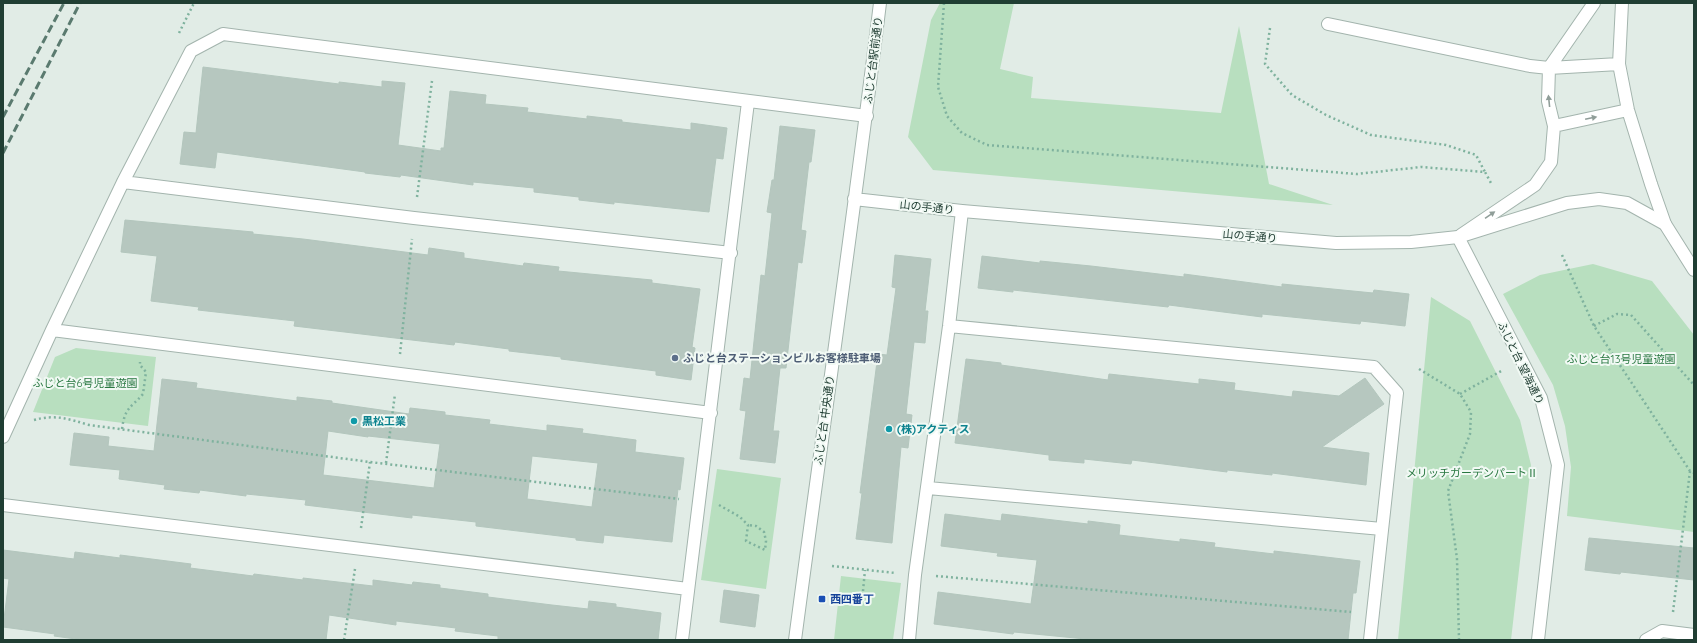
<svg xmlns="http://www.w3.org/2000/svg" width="1697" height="643" viewBox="0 0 1697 643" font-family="Quicksand,'Noto Sans JP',sans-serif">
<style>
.green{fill:#b8dfbf}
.building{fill:#b6c7bf;stroke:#b3c6bd;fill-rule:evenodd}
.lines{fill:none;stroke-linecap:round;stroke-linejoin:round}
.service-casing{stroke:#a3b4ad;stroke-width:14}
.minor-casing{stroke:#a3b4ad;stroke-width:14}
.tertiary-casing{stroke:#a3b4ad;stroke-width:14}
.path{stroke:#7fb29e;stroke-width:2.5;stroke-dasharray:2 3;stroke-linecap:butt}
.service{stroke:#fff;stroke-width:12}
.minor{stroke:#fff;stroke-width:12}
.tertiary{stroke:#fff;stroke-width:12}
.rail{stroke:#5a7a6f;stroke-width:3;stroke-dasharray:8 4;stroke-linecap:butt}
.oneway{fill:#909e99}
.service-dot{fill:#5c6f8a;stroke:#f1f9f4;stroke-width:1.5}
.culture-dot{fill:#0f9aa8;stroke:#f1f9f4;stroke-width:1.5}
.transit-dot{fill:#1a4fb4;stroke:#f1f9f4;stroke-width:1.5}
.labels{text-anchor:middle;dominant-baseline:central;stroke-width:4;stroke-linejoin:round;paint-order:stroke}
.street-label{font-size:11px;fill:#203e33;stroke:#f1f9f4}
.service-label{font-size:11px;font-weight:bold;fill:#4e5e75;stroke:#f1f9f4;text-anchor:start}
.park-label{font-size:11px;fill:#287740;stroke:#f1f9f4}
.culture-label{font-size:11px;font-weight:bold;fill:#0d838f;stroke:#f1f9f4;text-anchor:start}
.transit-label{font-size:11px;font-weight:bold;fill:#164399;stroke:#f1f9f4;text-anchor:start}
</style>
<rect width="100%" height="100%" fill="#e1ece6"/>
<path class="green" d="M940 3H1014L1000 69 1033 77 1031 98 1221 113 1239 26 1269 184 1333 205 933 170 908 137 931 20Z
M1593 264 1652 281 1694 335V532L1567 516 1571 467 1565 426 1553 385 1503 294 1540 275Z
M1431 297 1470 321 1520 420 1531 465 1511 640H1398Z
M76 348 156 357 148 426 33 412 55 357Z
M717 469 781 478 766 589 701 580Z
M841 576 901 583 893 640H834Z"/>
<path class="building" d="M203 67 339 84V82L382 87V81L405 83 398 145 441 151V148H444L450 91 486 95 485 104 528 108 527 112 587 119V116L622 120V122L691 130V123L727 128 723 159 716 158 709 212 614 202V204L579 200V197L534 192V188L473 182V185L401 175 400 177 365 173V172L217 152 215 168 180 164 184 132 196 133Z
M780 126 815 130 811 162H809L801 230 806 231 802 263 798 262 786 368H780L773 431H779L775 463 740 459 746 411 740 410 744 378 750 379 761 275 765 276 772 213 767 212 772 180H774Z
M125 220 253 232V234L303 239 428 255 429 248 464 253V258L523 266 524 263 559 267 558 271 652 280V283L700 289 692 347 695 348 691 380 656 375V371L561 359V357L509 351V349L455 342 454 345 294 326 295 321 198 310 199 307 151 301 157 256 121 252Z
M895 255 931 259 925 311H928L925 343 914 342 906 414 912 415 908 448 901 447 892 543 856 539 862 493H860L878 354 887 355 896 288 892 287Z
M982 256 1040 263V261L1091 266 1184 277V274L1282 287V284L1373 293 1374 290 1409 294 1405 326 1361 321 1360 324 1262 314V317L1169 305 1168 307 1013 290V292L978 288Z
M966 359 1001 363V365L1108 380 1109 374 1199 384V379L1235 383 1234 390 1292 397 1293 391 1339 396 1365 378 1384 404 1322 447 1369 453 1366 485 1272 473V475L1227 470V472L1132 460 1131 464 1084 459V463L1049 460V455L955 443Z
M162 379 197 383 196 388 297 401V397L332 401V403L409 414 410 408 445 412V415L490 420 489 424 547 431V425L583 429 582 433 636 440 635 452 684 458 680 490 678 489 672 542 604 535 603 543 576 540V538L476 526V522L412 515V518L305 505 306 500 246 494V496L200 490 199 493 164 489 165 485 119 479 120 470 70 465 74 433 109 437 108 446 154 451ZM328 431 368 437V436L440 444 434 488 323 475ZM532 456 598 463 592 507 527 499Z
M945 514 1001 521 1002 514 1088 524V521L1120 525 1119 535 1180 542V539L1215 543 1214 547 1274 554V551L1360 561 1356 593H1353L1348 640H1096L1014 632 1013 634 934 624 938 592 1031 604 1037 560 997 556 998 553 941 546Z
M1589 538 1694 548V580L1621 572 1620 574 1585 570Z
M3 550 74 559 75 552 120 558V555L191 564 190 568 253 576 254 574 303 580V578L373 586V580L412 585 413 582 440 585V588L488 594V597L552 605 588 609 589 601 616 604V607L661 613 658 640H498V636L455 631 456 628 396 621V625L329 615 326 640H83L54 636 55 634 3 627 9 579 3 578Z
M724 590 759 595 755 627 720 622Z"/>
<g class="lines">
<defs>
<path id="service" d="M1622 3 1619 64 1628 110 1651 184 1665 224
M1328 24 1530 66 1549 68 1619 64
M1554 126 1628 110
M1461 235 1535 185 1551 162 1554 126 1548 101 1549 68 1594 3"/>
<path id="minor" d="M123 182 414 218 731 253
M1458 237 1541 398 1558 465 1538 640
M949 326 1374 367 1397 393 1370 640
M52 330 711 413
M3 437 52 330 123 182 191 51 223 34 867 116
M928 488 1382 529
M3 505 688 589
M682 640 748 102
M909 640 915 575 949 326 962 211
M1646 640 1662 631 1694 635"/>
<path id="tertiary" d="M854 199 962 211 1336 243 1411 242 1458 237 1567 203 1599 199 1627 203 1665 224 1694 270
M795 640C823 428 854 216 880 3"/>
</defs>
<use href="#service" class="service-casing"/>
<use href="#minor" class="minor-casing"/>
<use href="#tertiary" class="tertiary-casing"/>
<path class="path" d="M944 3 938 87 947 116 962 133 987 145 1357 174 1421 167 1485 172 1491 183
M1270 28 1265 64 1292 95 1326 115 1371 135 1446 145 1476 155 1485 172
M179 33 194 3
M417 197 432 81
M1562 255 1594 326 1690 471 1694 473
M1594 326 1617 314 1631 315 1694 385
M400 354 412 239
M1419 369 1460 394 1471 412 1470 434 1448 491 1457 559 1459 640
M1460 394 1503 370
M34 420C55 414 69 419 89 425L370 462 679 499
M122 429C125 407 130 409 143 394L146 372 140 365V362
M386 463 395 394
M719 505 740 517 748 525 746 541 765 550 766 541 764 532 756 526 748 525
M361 528 370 462
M832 566 895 573
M936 576 1351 612
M863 591 865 570
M1673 612 1690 471
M344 640 355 569"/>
<use href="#service" class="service"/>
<use href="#minor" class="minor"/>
<use href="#tertiary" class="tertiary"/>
<path class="rail" d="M3 117 64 3
M3 153 80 3"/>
</g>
<defs><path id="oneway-solid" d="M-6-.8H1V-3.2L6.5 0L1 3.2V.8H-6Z"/></defs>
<g class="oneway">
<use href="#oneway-solid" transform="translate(1549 101) rotate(-96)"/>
<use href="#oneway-solid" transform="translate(1591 118) rotate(-12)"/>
<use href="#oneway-solid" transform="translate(1490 215) rotate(-34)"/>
</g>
<circle class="service-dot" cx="675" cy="358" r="4"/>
<g class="culture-dot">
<circle cx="354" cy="421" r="4"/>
<circle cx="889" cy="429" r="4"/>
</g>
<rect class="transit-dot" x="818" y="595" width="8" height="8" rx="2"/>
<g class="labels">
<g class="street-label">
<text transform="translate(873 60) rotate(-83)">ふじと台駅前通り</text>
<text transform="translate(927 207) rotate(6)">山の手通り</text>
<text transform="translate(1250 236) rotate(5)">山の手通り</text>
<text transform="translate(1521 363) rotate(64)">ふじと台 望海通り</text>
<text transform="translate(824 420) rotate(-82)">ふじと台 中央通り</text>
</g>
<g class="service-label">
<text x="683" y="358">ふじと台ステーションビルお客様駐車場</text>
</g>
<g class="park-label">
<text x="1621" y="359">ふじと台13号児童遊園</text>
<text x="85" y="383">ふじと台6号児童遊園</text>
<text x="1472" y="473">メリッチガーデンパートⅡ</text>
</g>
<g class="culture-label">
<text x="362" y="421">黒松工業</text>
<text x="897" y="429">(株)アクティス</text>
</g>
<g class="transit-label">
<text x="830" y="599">西四番丁</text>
</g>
</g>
<rect width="1697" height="643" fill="none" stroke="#203e33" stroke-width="8"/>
</svg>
